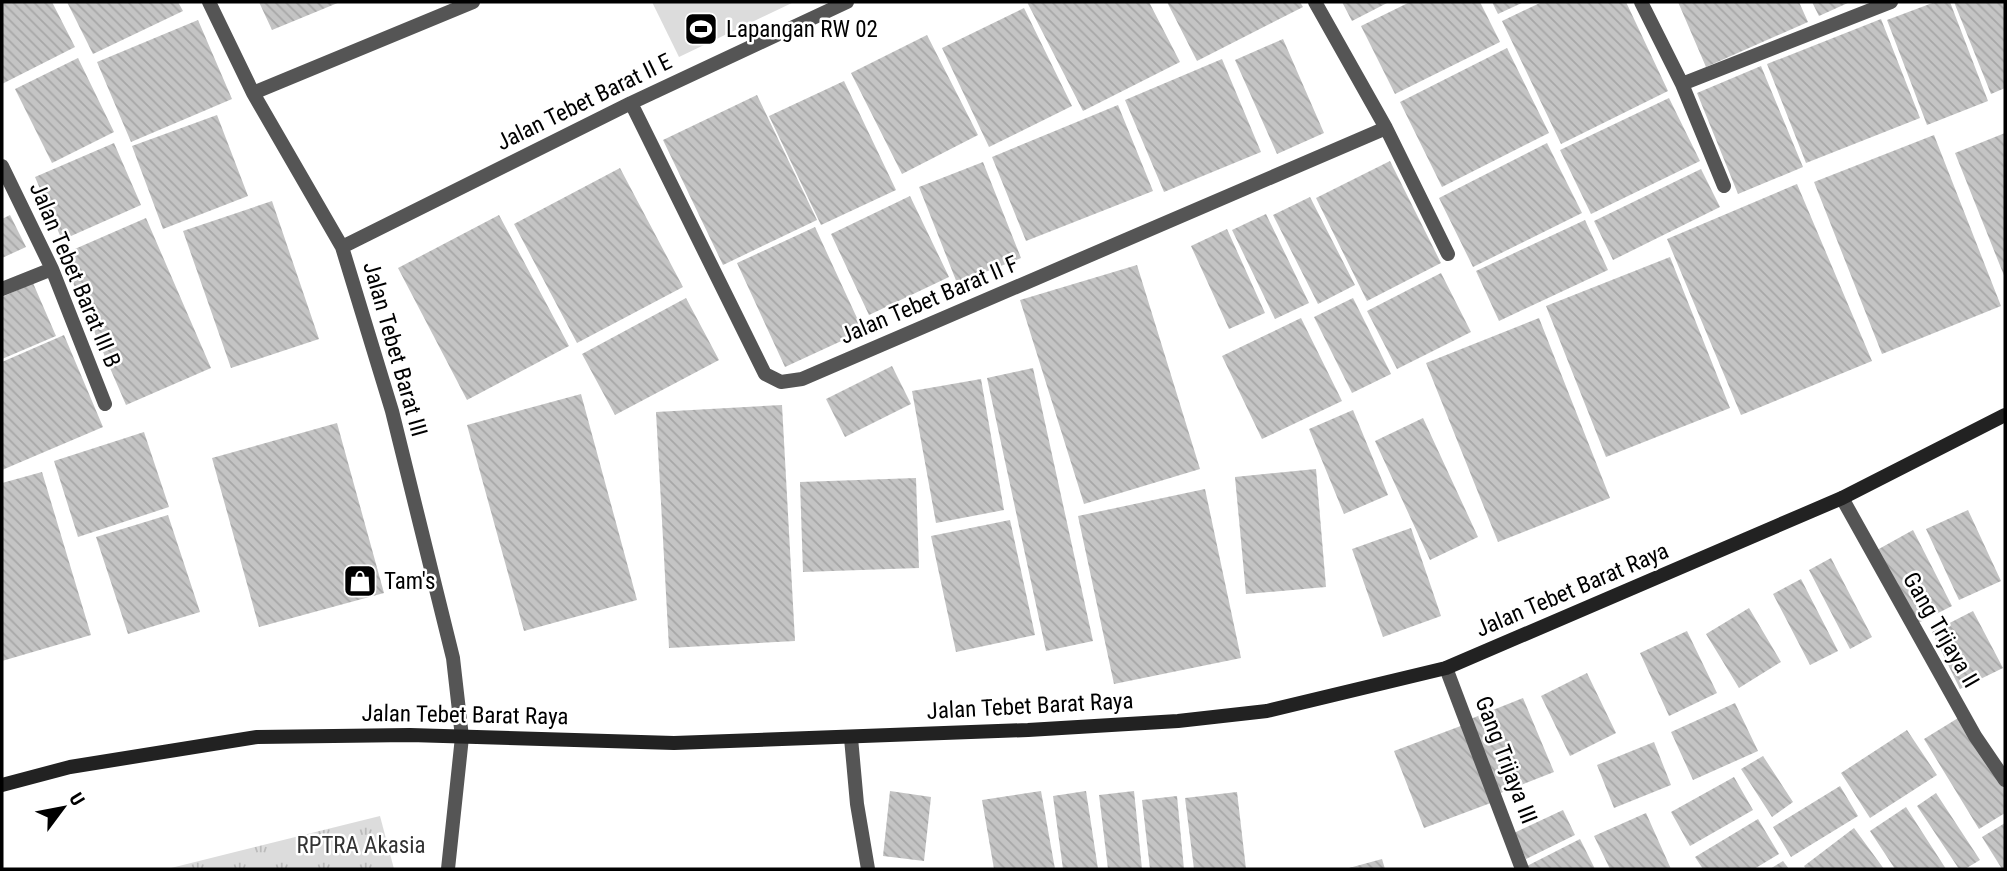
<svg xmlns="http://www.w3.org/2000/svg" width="2007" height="871" viewBox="0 0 2007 871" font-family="'Roboto Condensed',sans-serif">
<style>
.grass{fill:url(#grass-tufts)}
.pitch{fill:#dcdcdc}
.building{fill:url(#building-back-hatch)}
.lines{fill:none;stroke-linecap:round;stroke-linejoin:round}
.street{stroke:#555;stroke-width:14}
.secondary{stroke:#222;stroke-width:14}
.labels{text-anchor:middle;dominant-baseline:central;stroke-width:5;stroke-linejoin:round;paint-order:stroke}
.poi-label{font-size:23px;fill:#000;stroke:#fff;text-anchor:start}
.street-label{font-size:23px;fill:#000;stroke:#fff}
.park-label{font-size:23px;fill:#333;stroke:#fff}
</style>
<defs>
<pattern id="grass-tufts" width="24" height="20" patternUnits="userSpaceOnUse" patternTransform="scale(1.75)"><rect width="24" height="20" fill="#dcdcdc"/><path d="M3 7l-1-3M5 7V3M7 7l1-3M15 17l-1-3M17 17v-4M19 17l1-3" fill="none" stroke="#bbb"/></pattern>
<pattern id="building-back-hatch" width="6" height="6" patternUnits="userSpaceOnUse" patternTransform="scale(1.75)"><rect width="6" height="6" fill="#c4c4c4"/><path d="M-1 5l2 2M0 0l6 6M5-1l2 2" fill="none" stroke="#a7a7a7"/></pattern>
</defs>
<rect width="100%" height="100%" fill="#fff"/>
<path class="grass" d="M380 816 394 869H167Z"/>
<path class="pitch" d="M652 2H794L679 57Z"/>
<path class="building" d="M2 2H52L75 47 2 84Z
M67 2H178L183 11 93 54Z
M259 2H340L272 30Z
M1027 2H1149L1180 62 1083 111Z
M1167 2H1300L1303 7 1197 61Z
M1342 2H1389L1352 21Z
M1410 2H1480L1500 42 1395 94 1361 26Z
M1492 2H1524L1498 14Z
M1542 2H1626L1668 91 1561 144 1502 21Z
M1678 2H1799L1808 22 1706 67Z
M1812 2H1850L1819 16Z
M1935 2H1950L1988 101 1927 125 1887 20Z
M1954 2H2005V88L1991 94Z
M1024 8 1072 106 989 147 942 48Z
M1881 19 1920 118 1806 163 1767 64Z
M198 20 232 99 131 142 97 62Z
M927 35 978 135 902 174 851 73Z
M1283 39 1324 133 1277 154 1235 60Z
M1507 48 1549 133 1442 187 1400 102Z
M78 58 114 132 52 163 15 89Z
M1222 59 1261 152 1164 192 1125 100Z
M1761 66 1803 167 1738 194 1697 93Z
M844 81 896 190 821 225 769 116Z
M757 95 817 220 723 265 663 140Z
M1669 98 1700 161 1591 214 1560 150Z
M1118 105 1153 191 1026 241 992 157Z
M217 115 248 196 163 229 132 146Z
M2005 133V278L1955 153Z
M1934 135 2001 306 1882 354 1814 182Z
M114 143 141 205 62 240 35 177Z
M1547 143 1582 213 1473 267 1439 198Z
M1390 161 1441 263 1367 301 1316 198Z
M983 162 1021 258 957 283 919 187Z
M620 168 683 287 577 343 514 224Z
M1701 169 1720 207 1613 260 1594 221Z
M1797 184 1872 361 1741 415 1667 239Z
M910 196 949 277 869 315 831 234Z
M1310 197 1355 285 1318 304 1273 215Z
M272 201 319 339 231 368 183 231Z
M1266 214 1309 303 1275 319 1232 230Z
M10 215 26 247 2 258V219Z
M499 215 569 346 467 400 398 268Z
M146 218 211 368 126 405 61 255Z
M1585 220 1608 270 1499 321 1476 271Z
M815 227 863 331 785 367 737 263Z
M1227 229 1265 313 1229 329 1191 246Z
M1670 257 1730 408 1606 457 1546 306Z
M1137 265 1200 469 1084 504 1020 300Z
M1441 273 1471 332 1397 369 1367 311Z
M33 283 56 336 2 359V297Z
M686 298 719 360 615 415 582 354Z
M1353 298 1391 374 1352 393 1314 317Z
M1301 318 1342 401 1262 439 1222 356Z
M1539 318 1610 498 1498 542 1426 363Z
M64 335 103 427 2 470V362Z
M892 366 911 404 845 437 826 399Z
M1033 368 1093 641 1046 651 987 378Z
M981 379 1004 510 936 523 912 391Z
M581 394 637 600 524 631 467 425Z
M782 405 795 641 669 648 656 412Z
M1353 410 1388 495 1344 514 1309 429Z
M1423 418 1478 537 1430 560 1375 441Z
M337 423 384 593 259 627 212 458Z
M144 432 169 507 78 537 54 461Z
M1316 469 1326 587 1246 594 1235 477Z
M42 472 91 635 2 661V483Z
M916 478 919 568 803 572 800 482Z
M1205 489 1241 658 1114 684 1078 516Z
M1968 510 2001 581 1959 600 1926 529Z
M168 515 200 612 128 634 96 537Z
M1010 520 1035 635 956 652 931 536Z
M1411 528 1441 616 1383 637 1352 549Z
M1913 530 1952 606 1916 624 1877 550Z
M1831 558 1872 637 1850 649 1809 570Z
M1801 579 1838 651 1810 665 1773 594Z
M1749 608 1781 662 1739 688 1706 634Z
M1973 611 2003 668 1960 689 1932 632Z
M1687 631 1717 693 1669 716 1640 653Z
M1587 673 1616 733 1570 756 1541 696Z
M1523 698 1554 772 1498 794 1468 720Z
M1735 703 1758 751 1693 780 1671 732Z
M1963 715 2005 786V813L1979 829 1924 739Z
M1466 724 1496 801 1424 828 1394 751Z
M1907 730 1937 775 1870 818 1841 773Z
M1654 742 1671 785 1614 808 1597 765Z
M1763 756 1793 802 1772 817 1741 769Z
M1734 777 1753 810 1690 846 1671 812Z
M1840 786 1858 816 1791 857 1773 827Z
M890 791 931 797 924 861 883 856Z
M1041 791 1055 869H994L982 800Z
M1086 791 1098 869H1063L1053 796Z
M1134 791 1142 869H1108L1099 795Z
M1237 792 1246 869H1194L1185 798Z
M1936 793 1980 860 1965 869H1959L1917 806Z
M1177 796 1184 869H1150L1142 800Z
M1906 807 1946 869H1895L1870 831Z
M1563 810 1575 835 1526 859 1514 833Z
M1646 813 1671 869H1610L1594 836Z
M1758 819 1779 854 1754 869H1703L1695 857Z
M2005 823V869H2002L1982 837Z
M1854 828 1884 869H1806L1804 866Z
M1580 839 1595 869H1526L1525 867Z
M1382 859 1385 869H1349V868Z
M1783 861 1789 869H1770Z"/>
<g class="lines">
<path class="street" d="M209 2 253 93 342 247 392 411 453 658 462 737 448 869
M1315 2 1386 128 1448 254
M1641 2 1682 84 1724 186
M1682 84 1891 2
M253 93 473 2
M631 103 765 374 781 382 802 379 1386 128
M2 166 52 269 105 404
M342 247 631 103 847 2
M2 289 52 269
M1842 498 1975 736 2005 780
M1446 668 1522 869
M851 738 857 804 868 869"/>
<path class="secondary" d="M2 785 70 767 257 737 410 735 674 743 1028 730 1178 721 1267 711 1446 668 1842 498 2005 415"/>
</g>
<defs>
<symbol id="stadium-square" viewBox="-11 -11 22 22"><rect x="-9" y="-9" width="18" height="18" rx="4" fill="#000" stroke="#fff"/><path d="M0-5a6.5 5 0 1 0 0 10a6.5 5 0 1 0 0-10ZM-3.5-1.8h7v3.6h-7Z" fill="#fff"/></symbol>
<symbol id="shop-square" viewBox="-11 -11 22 22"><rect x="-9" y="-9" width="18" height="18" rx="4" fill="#000" stroke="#fff"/><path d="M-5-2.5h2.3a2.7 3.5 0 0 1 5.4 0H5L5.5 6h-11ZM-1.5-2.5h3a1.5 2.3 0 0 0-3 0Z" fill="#fff"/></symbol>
</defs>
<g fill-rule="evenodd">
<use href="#stadium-square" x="682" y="10" width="38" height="38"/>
<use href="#shop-square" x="341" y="562" width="38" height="38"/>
</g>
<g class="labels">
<g class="poi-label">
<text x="726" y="29">Lapangan RW 02</text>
<text x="384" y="581">Tam's</text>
</g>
<g class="street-label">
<text transform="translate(584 102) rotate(-26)">Jalan Tebet Barat II E</text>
<text transform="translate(75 275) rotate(67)">Jalan Tebet Barat III B</text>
<text transform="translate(929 300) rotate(-23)">Jalan Tebet Barat II F</text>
<text transform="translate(395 349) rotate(74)">Jalan Tebet Barat III</text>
<text transform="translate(1572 590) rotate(-23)">Jalan Tebet Barat Raya</text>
<text transform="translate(1941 630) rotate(60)">Gang Trijaya II</text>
<text transform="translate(1030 706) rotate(-3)">Jalan Tebet Barat Raya</text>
<text transform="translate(465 715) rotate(1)">Jalan Tebet Barat Raya</text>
<text transform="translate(1506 760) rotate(69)">Gang Trijaya III</text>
</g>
<g class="park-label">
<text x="361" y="845">RPTRA Akasia</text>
</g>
</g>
<rect width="2007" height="871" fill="none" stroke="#000000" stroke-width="7"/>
<g transform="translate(63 808) rotate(58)" stroke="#ffffff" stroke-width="5" paint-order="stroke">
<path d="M0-5L12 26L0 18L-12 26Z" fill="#000000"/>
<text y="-10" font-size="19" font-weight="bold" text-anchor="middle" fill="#000000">U</text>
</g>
</svg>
